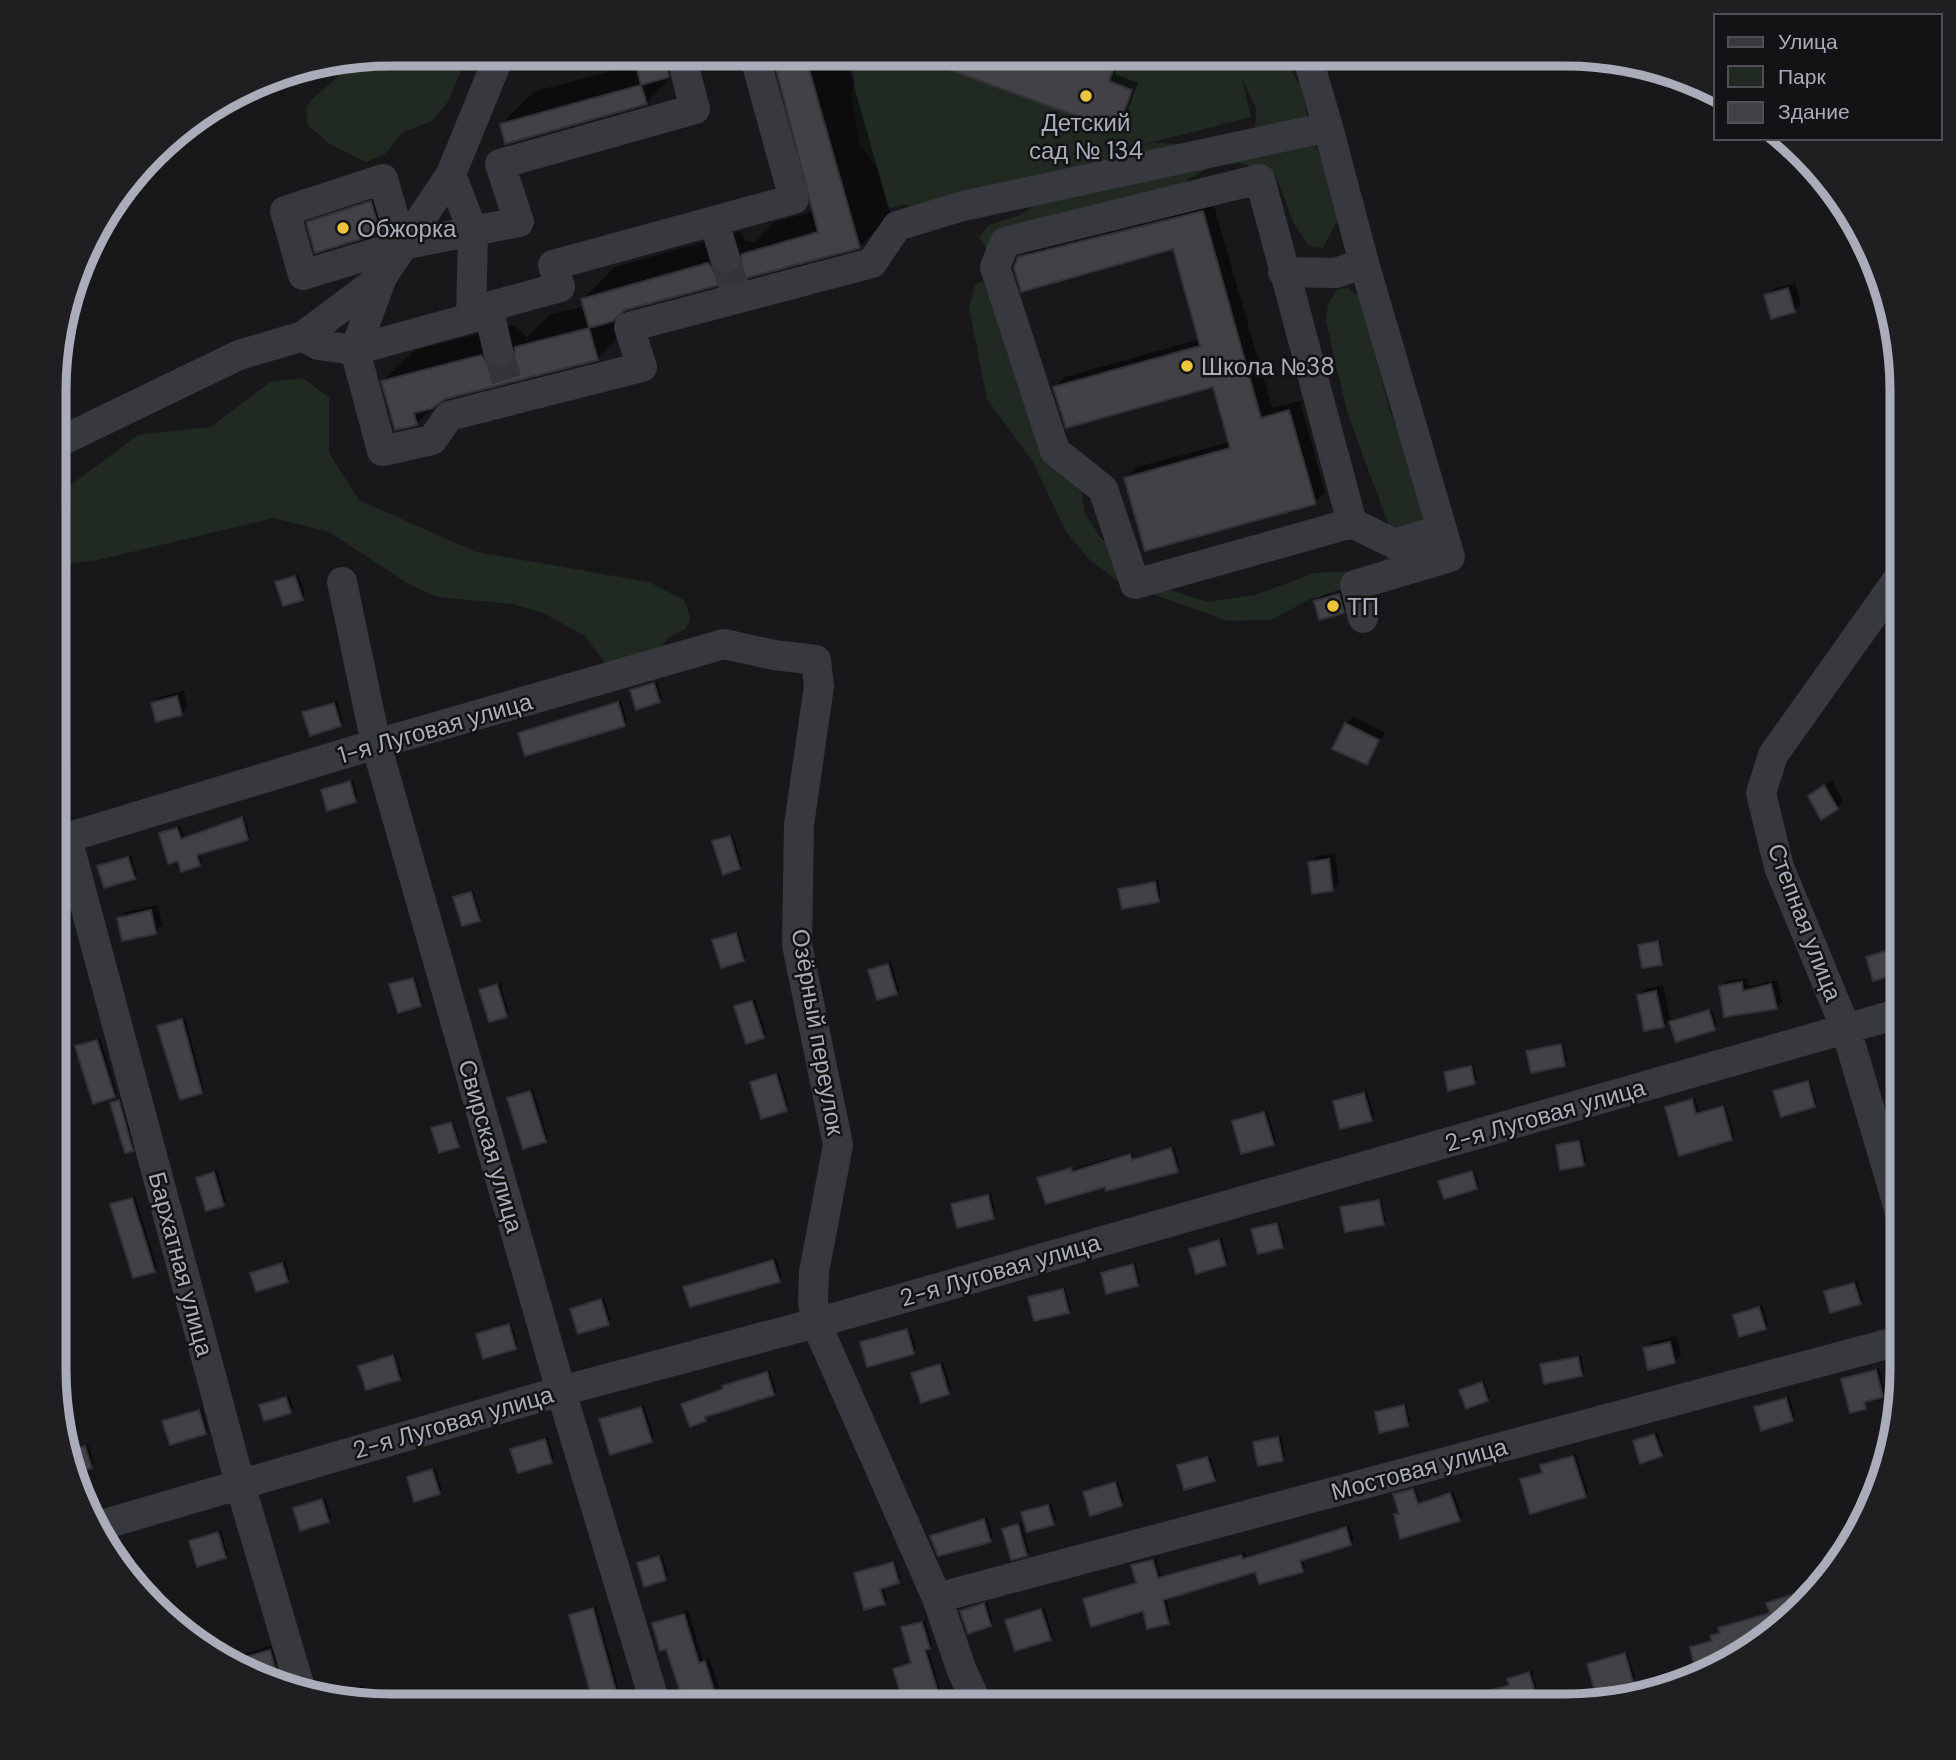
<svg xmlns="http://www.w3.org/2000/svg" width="1956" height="1760" viewBox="0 0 1956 1760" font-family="'DM Sans',sans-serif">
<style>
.green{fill:#212923;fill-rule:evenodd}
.shadow{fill:#0007}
.building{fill:#424246;stroke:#323135;stroke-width:2}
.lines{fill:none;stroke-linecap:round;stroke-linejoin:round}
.minor-tunnel{stroke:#353539;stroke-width:30;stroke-dasharray:30 15;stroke-linecap:butt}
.minor{stroke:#38393e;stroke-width:30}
.poi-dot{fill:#ecc53d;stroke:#131214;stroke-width:2.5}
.labels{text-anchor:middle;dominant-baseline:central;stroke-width:5;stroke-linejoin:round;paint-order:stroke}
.poi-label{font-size:24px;fill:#aaadb9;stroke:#131214;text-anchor:start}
.street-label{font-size:24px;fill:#aaadb9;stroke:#131214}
.rim{fill:none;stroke:#aaadb9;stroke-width:9}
</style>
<rect width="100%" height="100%" fill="#181719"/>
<path class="green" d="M392 54H469L447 103 432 121 403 132 385 154 366 162 328 143 308 125 306 107C319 89 339 81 350 61Z
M848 55H1282L1302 89 1312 138 1337 188V221L1323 248 1309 246 1294 224 1276 176 1240 163 1211 167 1188 179 1181 189 1179 213 1157 226 1031 252 987 249 979 237 989 225 1018 216 1061 189 937 215 905 204 888 209 877 167 860 145 851 94 855 81ZM1242 78 1256 108 1255 131 1220 145 1152 143 1126 149 1251 117Z
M987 279 1080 481 1085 514 1100 537 1149 583 1207 602 1255 595 1315 573 1368 570 1388 557 1389 526 1347 412 1326 321 1328 304 1338 289 1348 288 1362 299 1388 405 1425 501 1427 540 1395 580 1310 599 1271 620 1228 621 1119 582 1089 559 1066 532 1033 462 987 399 969 307 975 285Z
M303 378 329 397V453L359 500 476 552 649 582 684 600 691 619 685 629 668 638 652 658 606 664 585 636 545 614 513 604 437 597 407 583 329 532 274 518 98 560 57 565V492H61L138 435 211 427 270 382Z"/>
<path class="shadow" d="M634 54H689L677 71 646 103 502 124 533 92 637 64Z
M774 54 845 55 891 215 859 247 624 308 629 327 597 359 444 397 416 424 383 381 415 350 513 325 527 337 549 315 585 306 583 299 615 267 740 232 745 240 755 242 775 222 815 211Z
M927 55H1122L1115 74 1138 83 1123 123 1116 129 925 61Z
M374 200 382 229 379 232 308 223Z
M1213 202 1272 408 1300 401 1325 492 1315 502 1126 478 1137 467 1230 442 1214 385 1055 388 1065 377 1200 339 1174 247 1019 258 1031 247Z
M1795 283 1801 304 1794 311 1766 296 1773 289Z
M298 574 305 595 302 598 277 582Z
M1346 588 1350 605 1343 612 1316 602 1323 595Z
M657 681 662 698 659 701 632 691Z
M184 691 188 707 181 714 153 704 160 697Z
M337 701 343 722 340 725 304 713Z
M621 701 627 722 624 725 520 733Z
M1353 717 1385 733 1366 763 1346 724Z
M353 780 358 797 355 800 323 791Z
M1832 780 1843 801 1837 808 1810 796Z
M244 815 250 835 248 838 200 852 202 861 200 864 182 869 179 859 161 834 180 826 184 837Z
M733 834 742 865 739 868 714 841Z
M1335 853 1339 883 1332 890 1310 863 1317 856Z
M131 855 137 874 134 877 99 867Z
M1158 880 1161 898 1158 900 1120 890Z
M473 891 481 916 479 919 455 898Z
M158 905 162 925 155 932 119 919 126 912Z
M738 932 746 957 743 960 714 941Z
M1660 940 1664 960 1661 963 1640 945Z
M1901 945V971L1874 979 1868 957Z
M891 962 899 990 896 993 870 971Z
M415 976 423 1002 420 1005 391 985Z
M1747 978 1748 987 1777 980 1782 1002 1777 1007 1726 1015 1721 986 1727 981Z
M500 983 509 1012 506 1015 481 990Z
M1663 985 1670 1019 1663 1026 1639 996 1645 989Z
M755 999 766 1034 763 1037 736 1006Z
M1712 1010 1717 1025 1714 1028 1672 1023Z
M185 1017 204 1089 201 1092 159 1027Z
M100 1038 117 1093 114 1096 77 1047Z
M1563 1042 1567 1061 1564 1064 1528 1052Z
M1902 1044V1062L1897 1048Z
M1473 1064 1477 1080 1474 1083 1446 1072Z
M779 1073 789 1106 786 1109 752 1083Z
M1810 1080 1817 1103 1814 1106 1775 1092Z
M533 1089 548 1138 545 1140 509 1098Z
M1367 1091 1374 1116 1371 1119 1335 1101Z
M1695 1098 1699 1112 1725 1104 1734 1136 1731 1138 1667 1108Z
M122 1099 135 1146 132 1149 112 1104Z
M1267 1110 1276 1140 1273 1143 1234 1122Z
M453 1120 460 1143 458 1146 433 1128Z
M1582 1139 1586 1161 1583 1164 1558 1146Z
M1174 1147 1180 1167 1177 1170 1106 1185 1039 1178 1132 1152 1134 1158Z
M1474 1169 1479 1185 1476 1188 1440 1181Z
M217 1170 226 1201 208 1209 198 1178Z
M991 1193 996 1215 993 1218 953 1205Z
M135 1196 157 1267 154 1270 112 1205Z
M1381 1198 1386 1221 1383 1223 1342 1207Z
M1279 1221 1285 1243 1282 1246 1253 1230Z
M1222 1238 1228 1261 1226 1264 1191 1249Z
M776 1258 782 1277 779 1280 685 1287Z
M285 1261 290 1278 287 1281 252 1273Z
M1135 1262 1140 1281 1137 1284 1103 1273Z
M1857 1281 1863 1300 1860 1303 1825 1292Z
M1065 1287 1071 1309 1068 1312 1030 1298Z
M604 1298 611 1320 608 1323 572 1309Z
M1762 1305 1768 1324 1765 1327 1735 1315Z
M511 1323 518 1344 515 1347 478 1335Z
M909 1327 916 1349 913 1352 862 1343Z
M1676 1336 1681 1355 1674 1362 1645 1349 1652 1342Z
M395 1353 402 1375 399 1378 360 1366Z
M1581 1355 1584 1372 1581 1375 1542 1365Z
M943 1362 951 1389 948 1392 913 1374Z
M1879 1368 1885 1392 1867 1399 1866 1408 1843 1379Z
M770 1371 776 1391 774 1394 707 1414 705 1419 683 1405 725 1388 727 1384Z
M1484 1380 1490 1397 1487 1400 1461 1390Z
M289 1395 293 1408 290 1411 261 1406Z
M1789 1396 1795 1417 1762 1429 1756 1408Z
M1406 1403 1410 1421 1408 1424 1377 1412Z
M644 1405 654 1437 651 1440 601 1420Z
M202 1408 208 1430 205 1433 164 1422Z
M1657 1432 1664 1452 1661 1455 1635 1442Z
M1281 1435 1285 1456 1282 1459 1255 1442Z
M548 1437 554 1458 551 1461 512 1450Z
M88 1444 94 1463 74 1471 69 1449Z
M1576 1454 1588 1493 1585 1496 1522 1480 1544 1471 1545 1463Z
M1211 1458 1217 1477 1214 1480 1180 1466Z
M435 1468 442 1489 439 1492 409 1478Z
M1118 1481 1124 1501 1092 1514 1085 1493Z
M1415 1487 1420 1503 1453 1491 1462 1516 1459 1519 1396 1515 1399 1512 1395 1495Z
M325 1497 331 1517 328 1520 295 1508Z
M1051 1503 1056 1520 1053 1523 1023 1513Z
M987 1517 993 1537 990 1540 932 1537Z
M1021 1522 1029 1551 1026 1554 1004 1529Z
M1349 1525 1354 1540 1350 1544 1303 1558 1305 1567 1302 1570H1256L1166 1597 1171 1619 1168 1623 1144 1609 1085 1600 1137 1582 1133 1566 1137 1563 1156 1558 1161 1576 1245 1552 1246 1556Z
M221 1530 228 1554 225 1557 191 1542Z
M662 1555 668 1575 665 1578 639 1564Z
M895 1560 901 1579 883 1586 887 1600 884 1603 856 1574Z
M1797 1593 1800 1604 1787 1622 1692 1648 1713 1640 1712 1636 1721 1631 1723 1626 1771 1612 1768 1604 1771 1601Z
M987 1602 993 1622 990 1625 962 1611Z
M596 1606 618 1687 615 1690 571 1615Z
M1044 1607 1053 1636 1050 1639 1007 1620Z
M688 1610 703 1660 709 1658 719 1687 712 1692 716 1706H687L667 1647 654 1624Z
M925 1620 932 1644 928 1648 942 1697 953 1693 956 1705H912L906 1684 895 1669 912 1662 903 1628Z
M277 1644 281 1660 274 1666 253 1673 235 1660 241 1655Z
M1627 1652 1635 1677 1632 1680 1589 1664Z
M1532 1671 1541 1703 1539 1705H1494L1490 1691 1493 1688 1510 1683 1512 1677Z
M364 1685 369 1701 339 1695 342 1692Z
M1454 1701 1455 1705H1439Z"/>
<path class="building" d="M633 54H664L669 77 641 85Z
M772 54 805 55 860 248 625 310 613 321 589 328 581 299 708 263 714 271 729 275 738 269 742 254 818 232Z
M909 55H1080L1097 61 1100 55H1119L1109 81 1132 90 1117 131Z
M641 85 647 104 505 144 500 124Z
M371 201 380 233 315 253 306 222Z
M1203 211 1261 418 1289 410 1316 504 1145 551 1124 478 1230 448 1213 387 1066 428 1053 387 1200 346 1173 249 1021 292 1014 268 1018 257Z
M1788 288 1795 312 1771 319 1764 295Z
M589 328 598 360 445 399 433 408 414 413 417 425 395 430 381 381 481 355 492 367 503 368 514 357 515 347Z
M295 576 303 600 283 606 275 582Z
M1339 594 1344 613 1319 620 1314 601Z
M654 683 660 702 636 710 630 690Z
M177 696 182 715 156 722 151 703Z
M618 702 625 726 525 756 518 733Z
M334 703 341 726 310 736 302 712Z
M1345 723 1379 740 1367 765 1332 749Z
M350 781 356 802 327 811 321 790Z
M1824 785 1838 809 1821 820 1808 796Z
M242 817 248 840 197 855 200 866 181 872 178 861 168 864 159 833 177 828 181 839Z
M730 836 740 869 723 875 712 841Z
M128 857 135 879 104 888 97 866Z
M1329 859 1333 891 1312 894 1308 862Z
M1155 882 1159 902 1122 909 1118 889Z
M471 892 480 921 462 926 453 897Z
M151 910 156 934 122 941 117 918Z
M736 933 744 961 721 968 712 940Z
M1658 941 1662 965 1642 968 1638 945Z
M1901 946V973L1873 981 1866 957Z
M888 964 897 994 877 1000 868 970Z
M413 978 421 1006 398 1013 389 984Z
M1742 982 1743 991 1771 984 1777 1009 1724 1017 1719 986Z
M497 984 507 1017 489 1022 479 990Z
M1656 991 1664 1027 1644 1031 1637 995Z
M752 1001 764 1038 746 1044 734 1006Z
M1709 1010 1715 1030 1676 1042 1669 1022Z
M182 1019 202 1093 180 1100 157 1026Z
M97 1040 115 1097 93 1104 75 1046Z
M1561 1044 1565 1066 1531 1073 1526 1051Z
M1471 1066 1475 1084 1448 1091 1444 1072Z
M776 1074 787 1111 761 1119 750 1082Z
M1808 1081 1815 1107 1781 1117 1773 1091Z
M530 1091 546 1142 523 1149 507 1098Z
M1364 1093 1372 1121 1340 1129 1333 1101Z
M1692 1099 1696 1114 1723 1106 1732 1140 1679 1156 1665 1107Z
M119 1100 133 1151 125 1153 110 1103Z
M1264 1112 1274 1145 1241 1154 1232 1121Z
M451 1122 459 1147 439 1153 431 1128Z
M1579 1141 1584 1166 1560 1170 1556 1145Z
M1171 1148 1178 1172 1106 1191 1105 1187 1046 1204 1037 1178 1071 1168 1072 1172 1130 1154 1132 1160Z
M1472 1171 1477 1189 1444 1199 1438 1181Z
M214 1172 224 1206 206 1211 196 1178Z
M988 1195 994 1219 957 1228 951 1204Z
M132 1198 155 1272 133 1278 110 1204Z
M1379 1200 1384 1225 1345 1232 1340 1207Z
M1277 1223 1283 1248 1258 1254 1251 1229Z
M1219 1240 1226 1265 1196 1274 1189 1249Z
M773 1260 780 1282 690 1307 683 1287Z
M282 1263 288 1282 256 1292 250 1273Z
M1133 1264 1138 1286 1106 1294 1101 1273Z
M1854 1283 1861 1304 1830 1313 1824 1291Z
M1063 1289 1069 1313 1034 1321 1028 1297Z
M601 1299 609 1325 578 1334 570 1309Z
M1759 1307 1766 1329 1739 1337 1733 1315Z
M509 1324 516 1349 483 1359 476 1334Z
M907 1329 914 1354 867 1367 860 1342Z
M1670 1342 1675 1363 1648 1370 1643 1348Z
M393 1355 400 1380 366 1390 358 1366Z
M1578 1357 1582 1376 1544 1384 1540 1364Z
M940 1364 949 1394 921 1403 911 1373Z
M1876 1370 1883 1397 1864 1402 1866 1409 1850 1413 1841 1379Z
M767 1372 774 1395 705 1417 706 1421 690 1427 681 1404 723 1389 722 1386Z
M1482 1382 1488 1401 1466 1409 1459 1390Z
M286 1397 291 1413 264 1421 259 1405Z
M1786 1398 1793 1421 1761 1431 1754 1407Z
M1404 1405 1408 1426 1379 1433 1375 1412Z
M641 1407 652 1442 610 1455 599 1419Z
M199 1410 206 1434 170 1445 162 1421Z
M1654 1434 1662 1456 1640 1464 1633 1441Z
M1278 1437 1283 1461 1258 1466 1253 1442Z
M545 1439 552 1463 518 1473 510 1449Z
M85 1446 92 1468 74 1473 69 1450Z
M1573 1456 1586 1497 1530 1514 1520 1479 1542 1473 1540 1465Z
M1207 1457 1215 1481 1184 1490 1177 1465Z
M432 1469 440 1494 414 1502 407 1477Z
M1115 1482 1122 1506 1090 1516 1083 1492Z
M1413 1489 1418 1504 1450 1493 1460 1521 1400 1539 1394 1514H1399L1393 1494Z
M322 1499 329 1522 300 1531 293 1508Z
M1048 1505 1054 1525 1027 1532 1021 1512Z
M984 1519 991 1542 938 1556 930 1536Z
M1018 1524 1027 1556 1011 1560 1002 1529Z
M1346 1527 1351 1545 1300 1561 1303 1572 1259 1584 1255 1572 1163 1600 1169 1624 1147 1629 1143 1611 1091 1627 1083 1599 1136 1583 1131 1565 1153 1560 1158 1578 1241 1555 1243 1559Z
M218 1532 226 1558 197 1567 189 1541Z
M659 1556 666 1580 644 1587 637 1563Z
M893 1562 899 1583 880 1589 885 1604 864 1610 854 1573Z
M1794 1594 1797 1605H1800L1787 1622 1739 1652 1694 1665 1690 1647 1712 1641 1710 1636 1720 1633 1718 1628 1770 1613 1766 1603Z
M984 1603 991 1626 968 1634 960 1611Z
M593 1608 616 1691 592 1699 569 1615Z
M1041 1609 1051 1640 1015 1651 1005 1620Z
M684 1614 699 1663 705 1661 715 1693 684 1703 666 1649 660 1651 652 1623Z
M922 1622 930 1649 925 1650 942 1705H904L893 1669 911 1663 901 1627Z
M270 1650 275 1668 254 1674 235 1660Z
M1625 1653 1633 1682 1595 1692 1587 1664Z
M1529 1672 1539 1705H1492L1488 1691 1509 1685 1507 1679Z"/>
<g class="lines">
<path class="minor-tunnel" d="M725 258 734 287
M498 351 509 388"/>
<path class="minor" d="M1328 127 1364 263 1450 557 1355 585 1363 618
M451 174 382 277 355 350 382 451 432 440 449 416 642 367 629 327 872 263 897 226 963 206 1328 127 1307 55
M714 221 725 258
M402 245 383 179 285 211 303 275 402 245 519 222 500 164 695 109 681 55
M1283 272 1336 273 1364 263
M303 336 382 277
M498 351 488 307 560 287 553 265 794 199 754 54
M57 443 239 355 303 336 318 345 355 350 471 318 473 232 451 174 500 54
M1352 523 1260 179 1005 242 995 267 1055 451 1103 489 1135 584 1352 523 1395 544 1441 529
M1901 575 1773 755 1761 793 1779 867 1846 1029 1902 1219
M342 582 376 744 561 1391 656 1706
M67 838 240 1484 300 1688
M56 841 376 744 724 644 774 655 816 660 819 686 799 825 797 945 838 1145 814 1272 813 1301 816 1323 937 1598 962 1671 978 1705
M98 1526 561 1391 816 1323 1901 1013
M937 1598 1902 1340"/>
</g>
<g class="poi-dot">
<circle cx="1086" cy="96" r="7"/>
<circle cx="343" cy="228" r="7"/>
<circle cx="1187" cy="366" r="7"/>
<circle cx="1333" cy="606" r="7"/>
</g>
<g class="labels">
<g class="poi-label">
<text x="1086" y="122" text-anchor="middle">Детский<tspan x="1086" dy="28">сад № 134</tspan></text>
<text x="357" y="228">Обжорка</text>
<text x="1201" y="366">Школа №38</text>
<text x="1347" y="606">ТП</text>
</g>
<g class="street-label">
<text transform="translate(435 728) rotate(-16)">1-я Луговая улица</text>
<text transform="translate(1805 922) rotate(69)">Степная улица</text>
<text transform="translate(818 1032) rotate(80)">Озёрный переулок</text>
<text transform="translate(1545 1115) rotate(-16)">2-я Луговая улица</text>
<text transform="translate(491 1146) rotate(74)">Свирская улица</text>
<text transform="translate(181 1264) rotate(75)">Бархатная улица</text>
<text transform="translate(1000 1270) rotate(-16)">2-я Луговая улица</text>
<text transform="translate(453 1422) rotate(-16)">2-я Луговая улица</text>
<text transform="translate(1419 1469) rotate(-15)">Мостовая улица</text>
</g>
</g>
<path d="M0 0H1956V1760H0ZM391 66H1565A325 325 0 0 1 1890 391V1369A325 325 0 0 1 1565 1694H391A325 325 0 0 1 66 1369V391A325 325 0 0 1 391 66Z" fill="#1f1e21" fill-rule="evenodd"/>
<path class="rim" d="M391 66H1565A325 325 0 0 1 1890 391V1369A325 325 0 0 1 1565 1694H391A325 325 0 0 1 66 1369V391A325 325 0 0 1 391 66Z"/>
<rect x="1714" y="14" width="228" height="126" fill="#131214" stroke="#4f5056" stroke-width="2"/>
<rect x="1728" y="37" width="35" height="10" fill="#38393e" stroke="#4f5056" stroke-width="2"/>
<text x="1778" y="49" font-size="21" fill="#aaadb9">Улица</text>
<rect x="1728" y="66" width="35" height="21" fill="#212923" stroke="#4f5056" stroke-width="2"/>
<text x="1778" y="84" font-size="21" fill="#aaadb9">Парк</text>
<rect x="1728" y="102" width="35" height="21" fill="#424246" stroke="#4f5056" stroke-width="2"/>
<text x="1778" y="119" font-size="21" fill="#aaadb9">Здание</text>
</svg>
